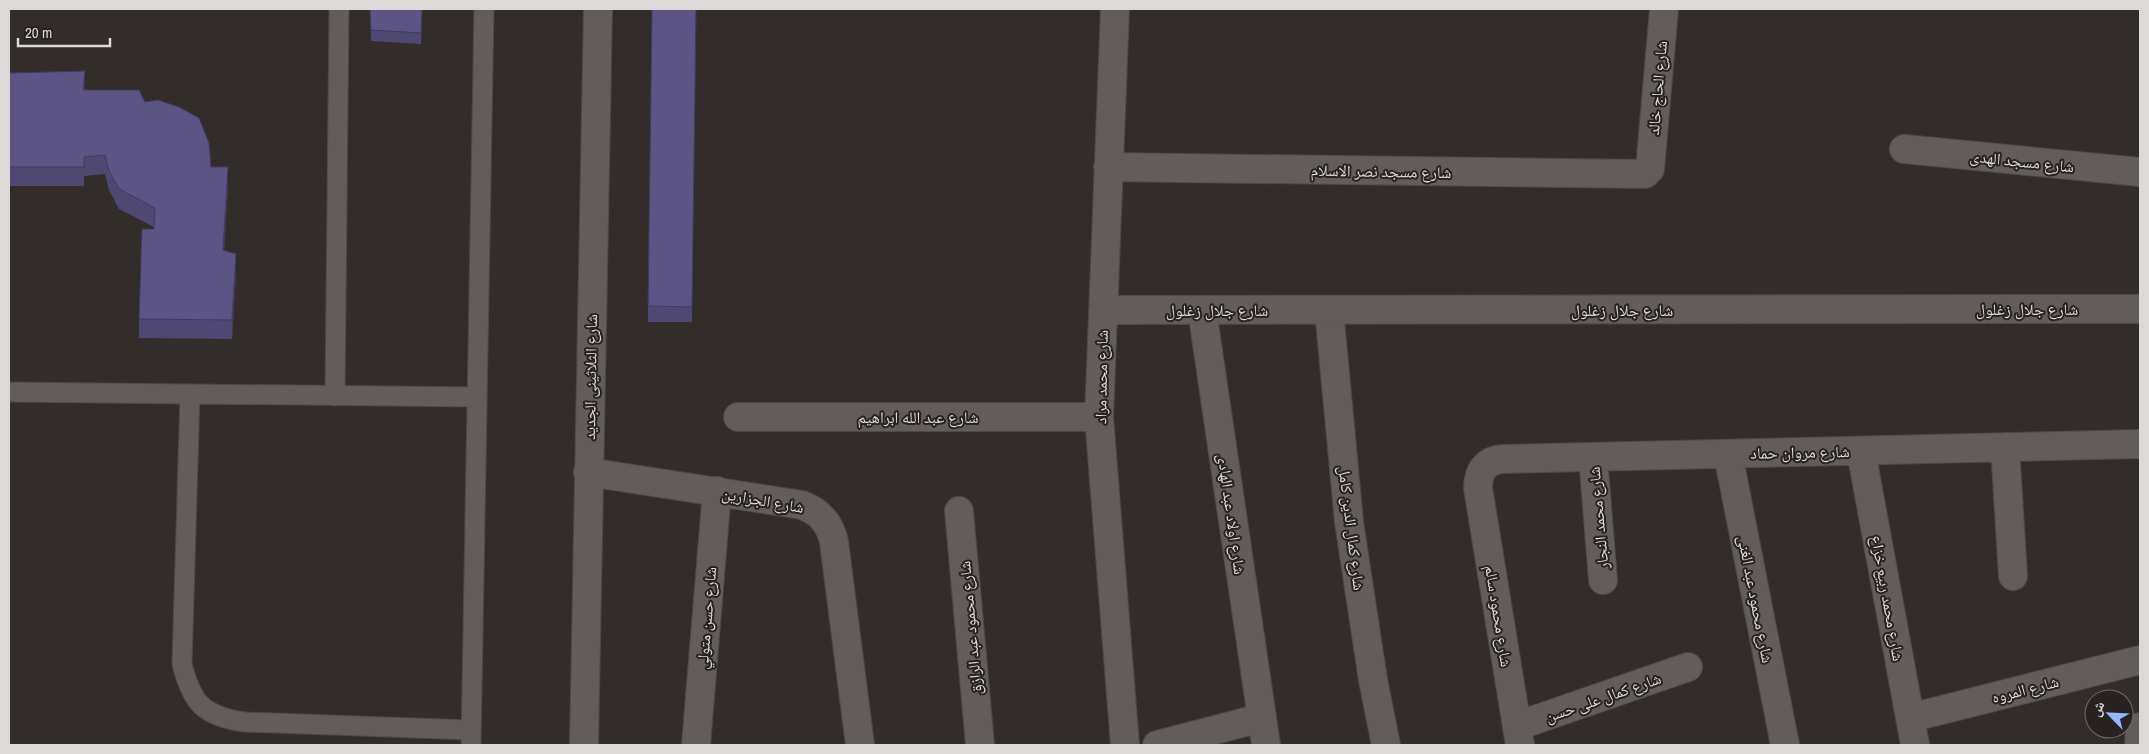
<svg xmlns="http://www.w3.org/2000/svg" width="2149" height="754" viewBox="0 0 2149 754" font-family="'Archivo Narrow','Noto Naskh Arabic',sans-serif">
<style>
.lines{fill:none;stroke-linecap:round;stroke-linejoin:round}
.service-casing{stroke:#4d4947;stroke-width:21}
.minor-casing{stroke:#4d4947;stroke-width:30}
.tertiary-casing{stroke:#4d4947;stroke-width:30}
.service{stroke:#625d5b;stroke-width:19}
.minor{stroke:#625d5b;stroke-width:28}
.tertiary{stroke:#625d5b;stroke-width:28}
.wall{fill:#4f4872}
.shaded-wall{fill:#403b5d}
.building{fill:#5c5485;stroke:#403b5d}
.labels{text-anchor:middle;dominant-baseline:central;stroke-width:4;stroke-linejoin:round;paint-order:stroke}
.street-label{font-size:16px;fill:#ddd9d8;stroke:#282322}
</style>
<rect width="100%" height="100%" fill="#322d2b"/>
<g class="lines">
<defs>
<path id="service" d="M9 392 477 397
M190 394 182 664C192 704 204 716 244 722L471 730
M335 396 339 9
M471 745 484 9"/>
<path id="minor" d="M1115 9 1099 417 1125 745
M1904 149 2140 172
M1108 167 1645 174 1650 169 1664 9
M1103 310 2140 309
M1202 310 1266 745
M1329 310 1349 522 1373 680 1386 745
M738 417H1099
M2005 447 2013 576
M1861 451 1915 745
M1728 454 1785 745
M1593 457 1603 580
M588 472 802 505C820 512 830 523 834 542L860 745
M959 511 980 745
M1910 718 2140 660
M1517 726 1688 667
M584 745 598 9
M696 745 717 491
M1157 745 1261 718
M1520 745 1478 488C1478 471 1486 460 1503 459L2140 444"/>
<path id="tertiary" d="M2139 745 2140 727"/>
</defs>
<use href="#service" class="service-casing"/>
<use href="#minor" class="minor-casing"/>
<use href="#tertiary" class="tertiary-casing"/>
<use href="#service" class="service"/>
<use href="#minor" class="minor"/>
<use href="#tertiary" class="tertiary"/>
</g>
<path class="wall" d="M370 9H422L421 44 371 41Z
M696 9 692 322H648V306Z
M9 73 145 102 211 167 228 186 224 251 236 273 232 339 139 338V319L154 227 119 209 109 190 105 174 84 176V186H9Z"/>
<path class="shaded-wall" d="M85 71V91L83 90Z
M228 167V186L223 269V250Z
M236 254V273L232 339V320Z"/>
<path class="building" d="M370 9H422L421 33 371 30Z
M652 9H696L692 307 648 306Z
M85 71 83 90H139L145 102 158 100 179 107 199 118 209 143 211 167H228L223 250 236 254 232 320 139 319 142 229H154L155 208 119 189 109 171 105 155 84 157V167H9V73Z"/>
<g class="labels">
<g class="street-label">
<text transform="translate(1657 88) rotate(-85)">شارع الحاج خالد</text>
<text transform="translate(2022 161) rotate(6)">شارع مسجد الهدى</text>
<text transform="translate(1381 171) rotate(1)">شارع مسجد نصر الاسلام</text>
<text x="2027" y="309">شارع جلال زغلول</text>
<text x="1217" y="310">شارع جلال زغلول</text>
<text x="1622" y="310">شارع جلال زغلول</text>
<text transform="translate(590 377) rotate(-89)">شارع الثلاثينى الجديد</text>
<text transform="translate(1101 377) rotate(-89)">شارع محمد مراد</text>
<text x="918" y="417">شارع عبد الله ابراهيم</text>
<text transform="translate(1800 452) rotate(-1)">شارع مروان حماد</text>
<text transform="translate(763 500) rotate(10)">شارع الجزارين</text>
<text transform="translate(1232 514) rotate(82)">شارع اولاد عبد الهادى</text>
<text transform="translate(1598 518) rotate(-95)">شارع محمد النجار</text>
<text transform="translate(1352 528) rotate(83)">شارع كمال الدين كامل</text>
<text transform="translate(1888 598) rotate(80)">شارع محمد ربيع خزاع</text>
<text transform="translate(1756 599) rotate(79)">شارع محمود عبد الغنى</text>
<text transform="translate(1499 616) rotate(81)">شارع محمود سالم</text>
<text transform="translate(706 618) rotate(-85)">شارع حسن متولي</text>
<text transform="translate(970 628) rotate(-95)">شارع محمود عبد الرازق</text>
<text transform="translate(2025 689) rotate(-14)">شارع المروه</text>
<text transform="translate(1603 697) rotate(-19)">شارع كمال على حسن</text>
</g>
</g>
<rect width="2149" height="754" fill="none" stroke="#ddd9d8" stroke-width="20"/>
<g transform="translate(2109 714) rotate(294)"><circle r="24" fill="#282322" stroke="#706c6b"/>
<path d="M0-4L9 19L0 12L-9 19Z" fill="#95b6fd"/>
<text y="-8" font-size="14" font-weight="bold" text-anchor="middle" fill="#ddd9d8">ش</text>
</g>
<path d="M18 38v8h92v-8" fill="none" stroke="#ddd9d8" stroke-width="2.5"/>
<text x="25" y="38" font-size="15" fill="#ddd9d8" stroke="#282322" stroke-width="4" paint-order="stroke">20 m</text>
</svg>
